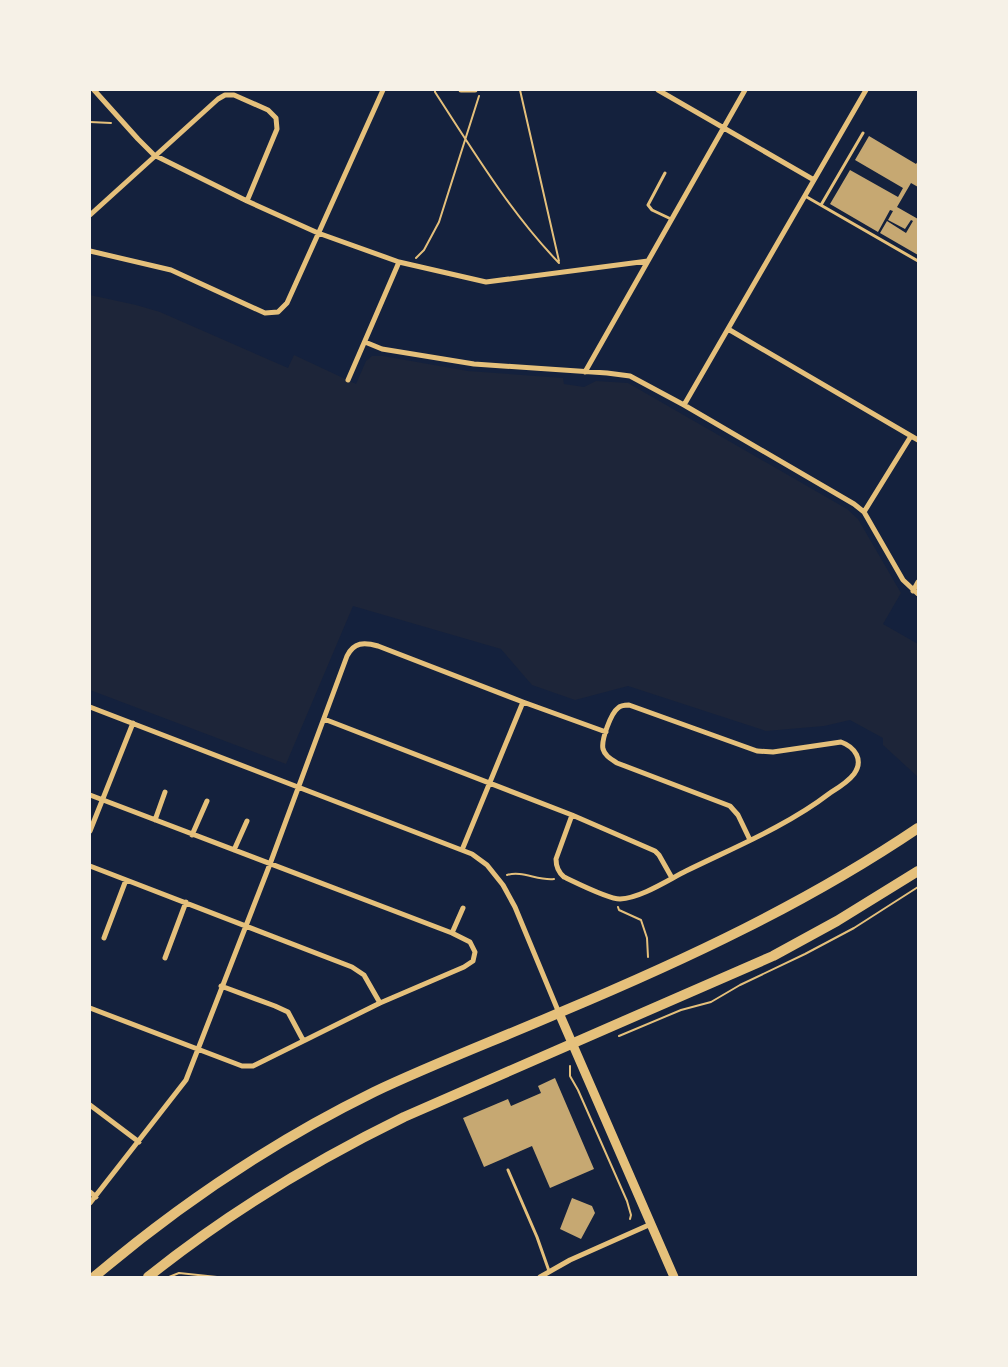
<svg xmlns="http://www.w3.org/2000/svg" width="1008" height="1367" viewBox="0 0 1008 1367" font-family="Mulish,sans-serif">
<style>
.green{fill:#1d2539}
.building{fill:#c6a872}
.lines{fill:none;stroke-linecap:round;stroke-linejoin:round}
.path{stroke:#e5c07b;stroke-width:2}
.service{stroke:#e5c07b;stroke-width:3}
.minor{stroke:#e5c07b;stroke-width:5}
.tertiary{stroke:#e5c07b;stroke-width:9}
.secondary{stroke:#e5c07b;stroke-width:10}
</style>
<rect width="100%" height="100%" fill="#14213d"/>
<path class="green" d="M90 295 136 305 160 312 288 368 294 355 356 384 366 361 372 356H383L468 371 563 378 564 384 584 387 596 381 628 383 847 509 858 519 901 593 883 624 918 644V777L883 745V738L850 720 824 726 766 731 628 686 575 700 532 685 501 649 353 606 286 764 90 690Z"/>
<path class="building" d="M869 136 916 164 918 161V187L911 183 897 207 918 219V255L880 233 887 221 906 233 913 221 911 220 905 229 888 220 893 211 890 210 878 232 830 204 850 170 898 197 903 188 855 160Z
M555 1078 594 1169 550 1188 532 1146 484 1167 463 1118 508 1099 511 1106 541 1093 538 1086Z
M572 1198 592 1206 595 1213 581 1239 560 1229Z"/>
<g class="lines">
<path class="path" d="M435 90V92C474 152 510 212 559 263
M520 90 559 261
M90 122 111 123
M416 258 424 250 439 222 479 96
M507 875C522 870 538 881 554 879
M618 907 619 910 641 920 647 938 648 957
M619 1036 681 1010 711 1002 740 985 805 954 854 928 918 887
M570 1066V1076L578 1090 627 1201 631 1215 630 1219
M169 1277 179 1273 217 1277"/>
<path class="service" d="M665 173 648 205 652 210 671 219
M805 196 918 261
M821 205 863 133
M508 1170 537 1237 549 1271"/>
<path class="minor" d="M94 90 138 139 154 155 247 201 318 233 399 262 486 282 648 261
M461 90H475
M658 90 814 180
M90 215 218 99 225 95H234L268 110 276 118 277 129 247 201
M90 251 171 270 265 313 278 312 287 303 383 90
M728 329 918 440
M365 342 382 349 474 364 607 373 630 376 684 405 854 504 864 512 903 580 918 594
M585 372 745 90
M348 380 399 262
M684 405 866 90
M864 512 911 436
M913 591 918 582
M90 707 472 854 487 865 503 885 515 907 559 1013
M324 719 572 815 655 851 659 855 672 878
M90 795 452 933
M572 815 556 859C556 867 558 872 564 877 577 883 608 899 620 899 641 898 668 880 686 871 735 847 787 826 830 793 838 788 848 782 854 774 864 760 855 747 841 742L773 752 757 751 629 705C625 705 621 705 618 708 611 713 601 740 603 749 605 756 611 759 617 763L730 806 738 815 750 840
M155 820 165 792
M90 831 133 723
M192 835 207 801
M234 850 247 821
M462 850 523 702
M90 866 352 967 364 975 380 1003
M104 938 126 880
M165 958 186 902
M221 986 275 1006 288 1012 303 1040
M90 1008 242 1066H253L380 1003 464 967 473 961 475 952 470 942 452 933 463 908
M90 1105 139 1142
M90 1192 96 1197
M90 1203 186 1080 270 864 347 656C354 642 364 642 378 646L523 702 606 732
M540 1277 570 1260 651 1224"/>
<path class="tertiary" d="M559 1013 674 1277"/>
<path class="secondary" d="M94 1277C180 1204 272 1142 374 1092 435 1063 499 1039 561 1012 685 960 807 903 918 828
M148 1277C229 1212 312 1162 404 1117L773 956 837 921 918 871"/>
</g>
<rect width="1008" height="1367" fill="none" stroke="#f6f1e7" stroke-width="182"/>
</svg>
